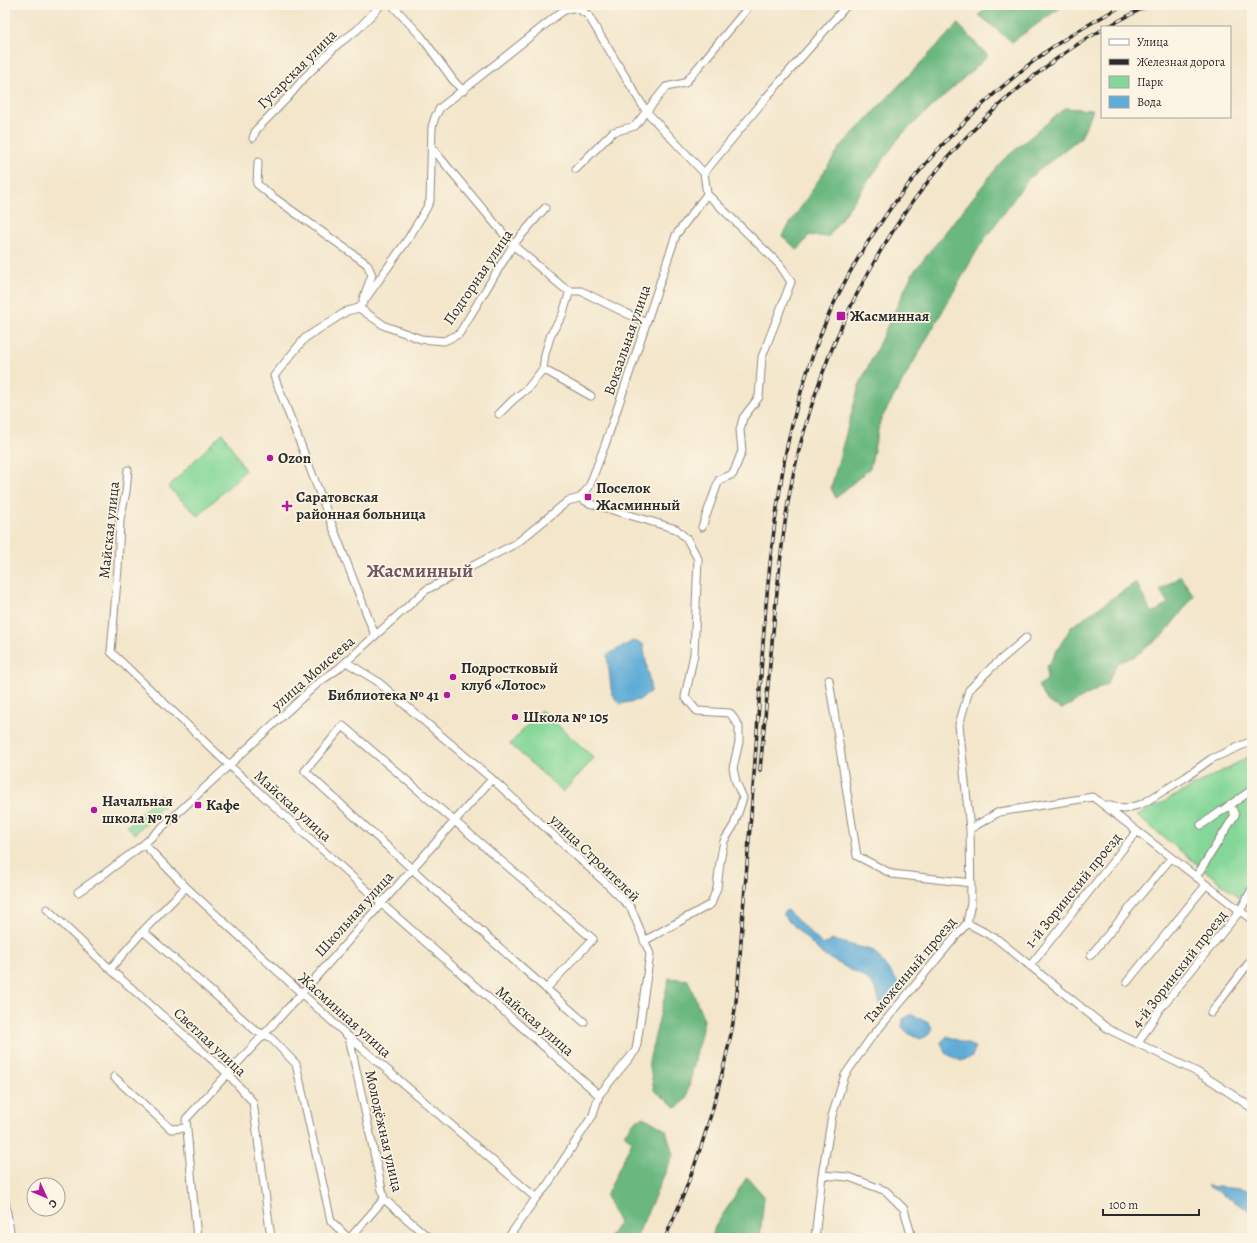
<svg xmlns="http://www.w3.org/2000/svg" width="1257" height="1243" viewBox="0 0 1257 1243" font-family="Alegreya,serif">
<style>
.green{fill:#84d798;stroke:#588162}
.forest{fill:#6bb880;stroke:#4b7256}
.water{fill:#5eacd7;stroke:#446c81}
.lines{fill:none;stroke-linecap:round;stroke-linejoin:round}
.minor-casing{stroke:#8f887b;stroke-width:9}
.minor{stroke:#fff;stroke-width:7}
.rail-casing{stroke:#2b2b2b;stroke-width:3.5}
.rail{stroke:#fcf5e5;stroke-width:2;stroke-dasharray:6;stroke-linecap:butt}
.poi-dot{fill:#b5179e;stroke:#fcf5e5;stroke-width:1.5}
.labels{text-anchor:middle;dominant-baseline:central;stroke-width:3.5;stroke-linejoin:round;paint-order:stroke}
.street-label{font-size:15px;fill:#2b2b2b;stroke:#fcf5e5}
.poi-label{font-size:15px;font-weight:bold;fill:#2b2b2b;stroke:#fcf5e5;text-anchor:start}
.district-label{font-size:19px;font-weight:bold;fill:#6e5562;stroke:#fcf5e5}
</style>
<rect width="100%" height="100%" fill="#fcf5e5"/>
<filter id="ink" filterUnits="userSpaceOnUse"><feTurbulence type="fractalNoise" baseFrequency=".025" numOctaves="2"/><feDisplacementMap in="SourceGraphic" scale="8" xChannelSelector="R" yChannelSelector="G"/><feConvolveMatrix kernelMatrix="1 2 1 2 8 2 1 2 1" color-interpolation-filters="sRGB"/></filter>
<filter id="wash" filterUnits="userSpaceOnUse"><feTurbulence type="fractalNoise" baseFrequency=".012" numOctaves="4" result="noise"/><feDisplacementMap in="SourceGraphic" scale="16" xChannelSelector="R" yChannelSelector="G"/><feGaussianBlur stdDeviation="0.9" result="paint"/><feColorMatrix in="noise" values="0 0 0 0 0 0 0 0 0 0 0 0 0 0 0 0 0 1.4 0 .05"/><feComposite in="paint" operator="in"/></filter>
<g filter="url(#wash)">
<rect width="100%" height="100%" fill="#f3e6cb"/>
<path class="green" d="M222 433C231 445 238 458 245 471L198 516 168 487Z
M541 710 594 758 563 792 510 744Z
M1252 755V908L1137 816Z
M160 794 168 801 135 834 127 826Z"/>
<path class="forest" d="M989 5H1064L1012 42 979 15Z
M958 24 988 56 901 135 828 237 809 235 798 250 782 236 841 146Z
M1065 108 1093 110 1081 137 1028 179 979 247 880 421 870 468 836 498 831 488 859 386 912 274 1003 160Z
M1180 576 1194 596 1164 634 1135 656 1117 663 1107 684 1062 709 1048 702 1038 686 1047 680V667L1071 627 1136 582 1151 612 1157 611 1168 603 1160 590Z
M669 978 688 980 704 1020 686 1099 677 1108 654 1090 649 1061Z
M644 1117 666 1130 673 1155 636 1238H609L619 1223 606 1196 632 1141 624 1134 636 1120Z
M747 1177 764 1196 760 1238H712L715 1227Z"/>
<path class="water" d="M633 641 643 644 651 691 639 700 620 704 612 695 607 655Z
M787 910 823 945 833 940 874 951 901 986 895 997 881 1008 876 988 866 978 823 955 782 914Z
M912 1014 930 1024 932 1029 927 1036 920 1039 908 1033 902 1027 903 1019Z
M947 1036 975 1047 972 1057 961 1061 945 1053 941 1042Z
M1208 1186 1252 1190V1212Z"/>
</g>
<g filter="url(#ink)">
<g class="lines">
<defs>
<path id="minor" d="M392 5 421 36 453 80 463 91
M253 138 256 130 288 97 305 77 337 45 357 30 381 5
M431 147 513 245 564 288 570 291H581L646 323
M258 162 257 184 273 197 367 264 372 275 363 299
M576 169 613 132 635 126 666 87 685 83 746 10 747 5
M704 173 765 99 847 5
M359 308 385 326 421 339 444 341 459 334 513 245 545 208
M543 369 591 396
M499 414 513 400 528 388 543 369 545 354 551 334 562 316 570 291
M128 470 126 492 120 519 118 568 111 652 230 766 381 903 599 1095
M580 498 589 503 676 529 687 539 698 559 694 654 685 697 697 711 730 713 739 726V742L733 768 736 782 743 798 734 825 724 841 720 862 717 888 711 904 644 941
M580 498 589 487 605 445 676 235 707 194
M375 635 274 376 305 338 347 311 359 308 408 239 426 209 430 201 432 127 435 117 440 108 560 13C572 5 577 7 588 15L646 111 704 173 707 194 780 265 791 282 762 357 759 397 743 418 740 430 742 451 733 474 719 480 702 527
M346 662 377 681 492 779 607 884 631 908 650 954 636 1050 599 1095 593 1115 546 1187 536 1198 508 1238
M829 680 857 856 892 874 971 883
M1105 805 1124 809 1142 804 1186 777 1211 759 1252 741
M1201 825 1252 790
M970 829 999 812 1093 797 1252 920
M144 844 186 887 349 1037 536 1198
M1196 877 1235 815 1230 804
M78 892 104 874 144 844 318 683 338 669 426 590 517 543 568 501 580 498
M47 909 110 969 227 1073 253 1102 271 1238
M967 923 997 939 1108 1029 1197 1072 1215 1083 1252 1108
M143 931 256 1031 270 1037 296 1064 331 1221 348 1238
M1091 955 1171 858
M1030 966 1137 831
M110 969 143 931 186 887
M1127 982 1206 885
M546 989 593 939 343 726 305 771C397 856 490 940 584 1022
M1211 1013 1252 959
M349 1037 384 1199 429 1238
M1138 1043 1159 1010 1240 911 1252 889
M114 1077 171 1129 186 1128
M822 1175 849 1177 886 1191 904 1209 912 1238
M5 1201 11 1238
M197 1238 186 1119 302 993 492 779
M350 1238 384 1199
M815 1238 822 1175 832 1116 845 1075 870 1039 967 923 971 903 970 829 959 725 969 690 991 668 1026 638"/>
</defs>
<use href="#minor" class="minor-casing"/>
<use href="#minor" class="minor"/>
<defs>
<path id="rail" d="M1107 27 1149 5
M760 770C765 717 770 664 775 611 780 564 784 517 794 471 829 315 910 170 1038 73 1058 57 1079 42 1102 30
M665 1238C696 1171 716 1106 731 1034 739 993 740 951 743 910 750 836 755 762 760 689 764 621 769 555 780 489 783 466 787 443 793 421 804 378 818 336 837 297 885 200 960 115 1047 51 1071 34 1098 19 1124 5"/>
</defs>
<use href="#rail" class="rail-casing"/>
<use href="#rail" class="rail"/>
</g>
</g>
<g class="poi-dot">
<rect x="836" y="311" width="10" height="10" rx="2"/>
<circle cx="270" cy="458" r="4"/>
<rect x="584" y="493" width="8" height="8" rx="2"/>
<path d="M285 500h4v4h4v4h-4v4h-4v-4h-4v-4h4z"/>
<circle cx="453" cy="677" r="4"/>
<circle cx="447" cy="695" r="4"/>
<circle cx="515" cy="717" r="4"/>
<rect x="194" y="801" width="8" height="8" rx="2"/>
<circle cx="94" cy="810" r="4"/>
</g>
<g class="labels">
<g class="street-label">
<text transform="translate(297 69) rotate(-45)">Гусарская улица</text>
<text transform="translate(478 277) rotate(-56)">Подгорная улица</text>
<text transform="translate(627 340) rotate(-71)">Вокзальная улица</text>
<text transform="translate(109 530) rotate(-84)">Майская улица</text>
<text transform="translate(313 673) rotate(-41)">улица Моисеева</text>
<text transform="translate(293 806) rotate(42)">Майская улица</text>
<text transform="translate(595 858) rotate(44)">улица Строителей</text>
<text transform="translate(1073 890) rotate(-51)">1-й Зоринский проезд</text>
<text transform="translate(354 914) rotate(-48)">Школьная улица</text>
<text transform="translate(1179 969) rotate(-52)">4-й Зоринский проезд</text>
<text transform="translate(910 970) rotate(-50)">Таможенный проезд</text>
<text transform="translate(345 1015) rotate(42)">Жасминная улица</text>
<text transform="translate(535 1021) rotate(41)">Майская улица</text>
<text transform="translate(210 1042) rotate(43)">Светлая улица</text>
<text transform="translate(384 1131) rotate(77)">Молодёжная улица</text>
</g>
<g class="poi-label">
<text x="850" y="316">Жасминная</text>
<text x="278" y="458">Ozon</text>
<text x="596" y="488">Поселок<tspan x="596" dy="17">Жасминный</tspan></text>
<text x="296" y="497">Саратовская<tspan x="296" dy="17">районная больница</tspan></text>
<text x="461" y="668">Подростковый<tspan x="461" dy="17">клуб «Лотос»</tspan></text>
<text x="439" y="695" text-anchor="end">Библиотека № 41</text>
<text x="523" y="717">Школа № 105</text>
<text x="102" y="801">Начальная<tspan x="102" dy="17">школа № 78</tspan></text>
<text x="206" y="805">Кафе</text>
</g>
<g class="district-label">
<text x="420" y="571">Жасминный</text>
</g>
</g>
<rect width="1257" height="1243" fill="none" stroke="#fcf5e5" stroke-width="20"/>
<rect x="1101" y="26" width="130" height="92" fill="#fcf5e5" stroke="#a8a49b"/>
<rect x="1109" y="39" width="20" height="6" fill="#ffffff" stroke="#a8a49b"/>
<text x="1137" y="46" font-size="12" fill="#2b2b2b">Улица</text>
<rect x="1109" y="59" width="20" height="6" fill="#2b2b2b" stroke="#a8a49b"/>
<text x="1137" y="66" font-size="12" fill="#2b2b2b">Железная дорога</text>
<rect x="1109" y="76" width="20" height="12" fill="#84d798" stroke="#a8a49b"/>
<text x="1137" y="86" font-size="12" fill="#2b2b2b">Парк</text>
<rect x="1109" y="96" width="20" height="12" fill="#5eacd7" stroke="#a8a49b"/>
<text x="1137" y="106" font-size="12" fill="#2b2b2b">Вода</text>
<g transform="translate(46 1197) rotate(134)"><circle r="19" fill="#fcf5e5" stroke="#a8a49b"/>
<path d="M0-3L7 15L0 10L-7 15Z" fill="#b5179e"/>
<text y="-6" font-size="11" font-weight="bold" text-anchor="middle" fill="#2b2b2b">С</text>
</g>
<path d="M1103 1209v6h96v-6" fill="none" stroke="#2b2b2b" stroke-width="2"/>
<text x="1109" y="1209" font-size="12" fill="#2b2b2b" stroke="#fcf5e5" stroke-width="3" paint-order="stroke">100 m</text>
</svg>
